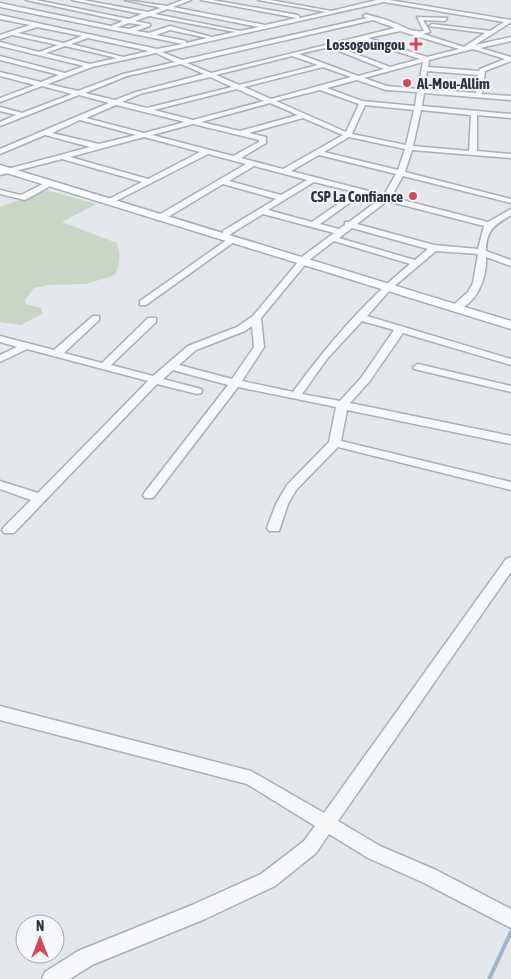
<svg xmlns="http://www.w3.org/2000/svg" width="511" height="979" viewBox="0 0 511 979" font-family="'Asap Condensed',sans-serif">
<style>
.green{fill:#c9d6c5}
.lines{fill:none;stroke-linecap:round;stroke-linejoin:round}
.stream{stroke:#9fb4cc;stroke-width:4}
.minor-casing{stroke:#a9aeb7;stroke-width:3}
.major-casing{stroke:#a3abb8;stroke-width:3}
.minor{fill:#f7f8fa;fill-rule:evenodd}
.major{fill:#fff;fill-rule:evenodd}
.poi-dot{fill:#d1495b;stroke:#f4f6f9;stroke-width:2}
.labels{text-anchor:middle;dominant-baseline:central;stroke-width:4;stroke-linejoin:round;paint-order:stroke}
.far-poi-label{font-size:15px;font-weight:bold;fill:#2b3445;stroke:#f4f6f9;text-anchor:end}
</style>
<rect width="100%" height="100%" fill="#e4e7ec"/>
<path class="green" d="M47 190 96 204 62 222 117 243C121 254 120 265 115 275L86 284 47 285 34 288 25 300 26 304 41 308 42 314 21 325 0 322V207Z"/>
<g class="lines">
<path class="stream" d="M489 979 511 932"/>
<defs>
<path id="minor" d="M26 0H36L129 19 142 14 72 0H83L148 12 161 8 125 0 167 6 183 0H191L173 7 265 25 297 18 201 0H212L298 15 300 18 326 12 258 0H270L331 11 377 0H389L511 20V22L475 45 511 37V41L480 48 511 57V61L485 71 482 94 511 96V100L424 93 422 106 511 114V118L477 115V151L511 154V158L412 150 405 172 511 199V203L403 176 391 197 488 222 511 209V215C495 225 486 230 486 251L511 260V266L486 257C487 278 477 304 455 311L450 308 468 292 473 283 478 254 436 251 391 289 367 316 511 359V365L403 333 369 382 350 403 511 436V444L347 410 341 441 511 482V490L338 447 296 490 288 504 279 531H269L267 528 276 504 287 485 329 442 336 407 238 387 153 498H145L143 495 145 492 228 385 173 370 163 379 201 389 202 391 201 393 197 394 157 384 14 533H4L2 530 4 527 31 500 0 489V481L38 493 148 381 27 349 0 362V355L17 347 0 342V336L54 350 93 316H99V320L64 353 102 363 148 318H156V322L111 365 153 376 188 346 237 327 253 316 303 256 334 233 263 214 229 235H223V231L276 199 223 184 163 220H157V216L246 164 208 154 110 204 106 202 107 200 142 182 62 159 0 175V171L90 147 45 135 0 154V149L109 103 79 95 0 126V122L16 115 0 111V107L22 113 72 94 42 86 0 102V98L35 85 0 76V72L41 82 59 75 0 60V56L65 73 84 66 0 46V42L39 52 58 45 12 35 0 39V35L30 25 0 19V15L157 49 183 44 0 7V3L111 26 123 21ZM384 2 504 22 490 31 432 24 429 26 485 33 464 47 423 34 430 32 423 20 445 21 447 18 417 17 424 31C410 33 402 25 389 21 382 18 374 17 366 14L363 16 367 18 182 60 162 52ZM167 9 259 27 240 31 155 14ZM149 16 235 32 212 37 170 26 149 33 136 31 150 26V24L135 21ZM373 20 395 28 211 73 187 63ZM129 23 142 25 129 29 117 27ZM37 27 82 36 64 43 18 33ZM170 30 207 38 186 43V41L156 35ZM400 31 459 49 427 57 368 38ZM88 38 149 51 123 57 71 44ZM361 40 420 59 390 67 335 46ZM65 46 117 58 90 64 46 53ZM329 47 384 69 358 76 299 54ZM473 49 505 59 480 69 479 71 428 67 429 60ZM156 53 175 62 123 74 78 91 48 84 92 67ZM292 56 318 65 239 85 216 75ZM423 62 418 89 387 86 364 78ZM181 64 204 74 136 92 115 100 85 93 127 76ZM323 67 351 77 271 99 244 87ZM427 71 478 75 476 93 424 89ZM210 77 232 87 147 108 122 102 140 94ZM357 80 386 90 417 92 415 106 362 101 327 88ZM237 89 264 101 193 120 154 110ZM320 90 359 104 346 132 276 101ZM270 103 298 115 240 131 201 122ZM116 105 185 122 144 133 86 118ZM365 105 414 110 406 145 352 134ZM421 110 471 115 469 151 413 146ZM303 118 343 135 283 169 241 158 266 143V137L249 133ZM80 120 136 135 99 144 52 133ZM193 124 259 140V142L233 156 152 135ZM144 137 200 152 148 179 70 157ZM349 137 405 149 398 170 324 152ZM319 155 396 174 384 195 291 171ZM254 166 307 180 281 195 229 181ZM314 182 355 192 312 222 268 210ZM362 194 380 199 349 222H345V225L339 229 320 224ZM387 201 484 226 478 249 434 245 357 224ZM352 228 428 249 415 260 339 238ZM334 241 410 264C365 301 327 345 293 392L242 381 264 347 261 318 309 260ZM362 321 394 330 361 378 340 401 302 394 327 359ZM252 326 254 347 232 379 179 365 196 350 245 331Z
M47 182 54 184 25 200 0 194V190L21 195Z
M231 237 234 238V242L146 305H140V301Z
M418 364 511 386V392L414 369 413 367Z
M511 557V572L338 821 380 846 436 870 511 909V928L422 882 368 858 329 834 316 853 275 886 205 919 92 965 70 979H42L45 972 78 951 192 905 261 874 304 841 315 826 247 784 0 720V706L251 771 324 813 506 559Z"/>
<path id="major" d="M0 165 511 321V329L0 171Z"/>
</defs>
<use href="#minor" class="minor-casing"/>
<use href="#major" class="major-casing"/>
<use href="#minor" class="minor"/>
<use href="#major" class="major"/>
</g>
<g class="poi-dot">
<path d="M413.5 36.5h5v5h5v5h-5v5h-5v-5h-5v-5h5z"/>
<circle cx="407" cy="83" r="5"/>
<circle cx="413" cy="196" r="5"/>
</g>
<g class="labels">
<g class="far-poi-label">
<text x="405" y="44">Lossogoungou</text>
<text x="417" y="83" text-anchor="start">Al-Mou-Allim</text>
<text x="403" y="196">CSP La Confiance</text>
</g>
</g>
<g transform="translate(40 939)"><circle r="24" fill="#f4f6f9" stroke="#a4a8b1"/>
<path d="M0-4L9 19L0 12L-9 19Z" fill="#d1495b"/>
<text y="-8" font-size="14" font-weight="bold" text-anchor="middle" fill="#2b3445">N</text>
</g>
</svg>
